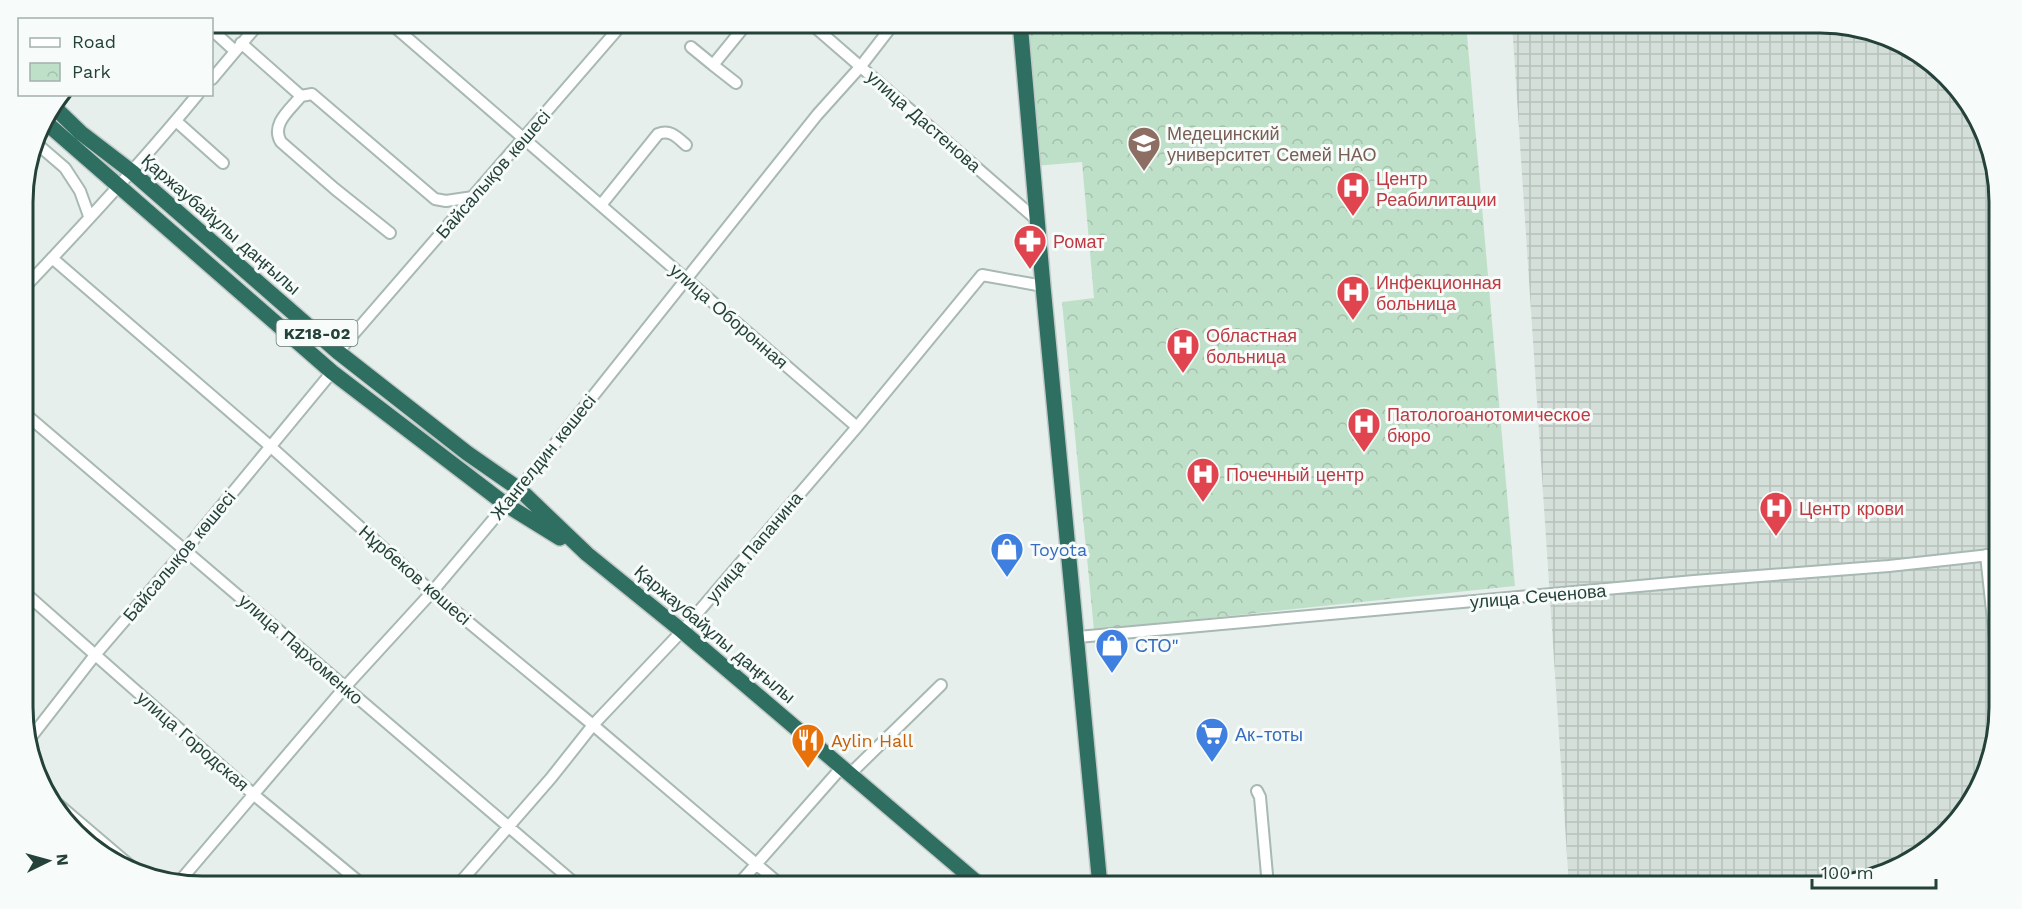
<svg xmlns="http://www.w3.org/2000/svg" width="2022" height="909" viewBox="0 0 2022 909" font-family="'Work Sans',sans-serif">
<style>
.industrial{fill:url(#industrial-grid)}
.park{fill:url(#park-crowns)}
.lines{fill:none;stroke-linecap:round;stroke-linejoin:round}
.minor-casing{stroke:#a8b8b2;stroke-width:14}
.highway-casing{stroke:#c2cac8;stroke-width:18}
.minor{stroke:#fff;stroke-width:10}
.highway{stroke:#2f6f62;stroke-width:15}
.rail-casing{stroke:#5f7d75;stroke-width:4.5}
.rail{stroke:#f7fbf9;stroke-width:2;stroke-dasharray:7;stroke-linecap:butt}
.labels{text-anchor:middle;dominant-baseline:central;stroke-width:6;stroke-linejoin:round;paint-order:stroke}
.shield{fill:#f7fbf9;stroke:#637a73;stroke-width:1.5}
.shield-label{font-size:16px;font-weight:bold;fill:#24423a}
.street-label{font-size:18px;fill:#24423a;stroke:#f7fbf9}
.education-label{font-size:18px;fill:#785e54;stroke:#f7fbf9;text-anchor:start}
.health-label{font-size:18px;fill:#be3a42;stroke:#f7fbf9;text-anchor:start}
.shop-label{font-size:18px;fill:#366cbe;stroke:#f7fbf9;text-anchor:start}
.food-label{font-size:18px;fill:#c56008;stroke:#f7fbf9;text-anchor:start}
.rim{fill:none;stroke:#24423a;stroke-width:3}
</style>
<defs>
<pattern id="industrial-grid" width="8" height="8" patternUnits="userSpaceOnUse" patternTransform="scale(1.5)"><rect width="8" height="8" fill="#d4dfda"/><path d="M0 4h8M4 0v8" fill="none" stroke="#b6c1bc"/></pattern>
<pattern id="park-crowns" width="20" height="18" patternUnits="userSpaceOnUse" patternTransform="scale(1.5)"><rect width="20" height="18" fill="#bfe0c8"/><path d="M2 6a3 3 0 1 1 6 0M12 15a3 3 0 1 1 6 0" fill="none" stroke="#a4c1ad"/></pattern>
</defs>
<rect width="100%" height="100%" fill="#e6efeb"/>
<path class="industrial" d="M1512 23H1820L1889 36 1963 93 1998 179 1999 708 1986 776 1955 825 1920 856 1832 886H1569Z"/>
<path class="park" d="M1024 23H1466L1515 586 1094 630 1062 302 1094 298 1082 162 1035 166Z"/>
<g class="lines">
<defs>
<path id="minor" d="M389 22 857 427
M809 22 1037 220
M212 30 235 51
M241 43 301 96 312 94 435 199 446 201 473 197
M691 47 713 65
M212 79 260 22
M736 83 713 65 748 22
M301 96C291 109 270 124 281 142L335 189 390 233
M176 121 223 163
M36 143 65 168 80 191 89 216
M601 205 658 134C670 129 677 137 686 145
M52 258 270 446 432 592 593 725 782 886
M23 289C83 226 142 162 198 94
M338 352 624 22
M23 412 578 886
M1986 555 1999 676
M24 592 253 794 364 886
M1078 637 1694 581 1889 566 1999 554
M28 741 95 655 186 549 332 372
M851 773 941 685
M1257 791 1260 797 1268 886
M52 799 140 874
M179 882 345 687 432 592 519 489 817 115 861 66 895 22
M457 886 551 778 593 725 682 631 857 427 982 275 1043 286
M737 886 842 767"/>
<path id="highway" d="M1020 22 1043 286 1100 886
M53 106 81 133 132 172 338 352 467 453 519 489 587 554 682 631 981 886
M43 120 332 372 505 504 560 538"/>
</defs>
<use href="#minor" class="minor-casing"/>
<use href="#highway" class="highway-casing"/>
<use href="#minor" class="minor"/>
<use href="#highway" class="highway"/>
<defs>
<path id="rail" d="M1995 172 1998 212"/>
</defs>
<use href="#rail" class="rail-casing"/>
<use href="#rail" class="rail"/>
</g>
<defs>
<symbol id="university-pin" viewBox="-11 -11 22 30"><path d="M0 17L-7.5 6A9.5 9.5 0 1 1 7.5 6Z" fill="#8d6e63" stroke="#f7fbf9"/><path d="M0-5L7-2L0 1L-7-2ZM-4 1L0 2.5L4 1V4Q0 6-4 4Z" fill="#fff"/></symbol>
<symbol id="hospital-pin" viewBox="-11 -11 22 30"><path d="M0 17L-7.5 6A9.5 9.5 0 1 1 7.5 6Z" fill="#e0444e" stroke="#f7fbf9"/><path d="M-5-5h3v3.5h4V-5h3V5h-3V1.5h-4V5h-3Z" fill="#fff"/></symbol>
<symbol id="pharmacy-pin" viewBox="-11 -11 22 30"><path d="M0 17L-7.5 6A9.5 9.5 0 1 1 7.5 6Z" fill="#e0444e" stroke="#f7fbf9"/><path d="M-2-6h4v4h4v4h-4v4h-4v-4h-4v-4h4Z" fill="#fff"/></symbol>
<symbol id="shop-pin" viewBox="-11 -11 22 30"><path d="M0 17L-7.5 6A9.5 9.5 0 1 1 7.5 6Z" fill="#3f7fe0" stroke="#f7fbf9"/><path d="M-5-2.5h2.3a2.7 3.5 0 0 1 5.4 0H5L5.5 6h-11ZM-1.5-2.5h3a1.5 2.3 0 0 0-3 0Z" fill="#fff"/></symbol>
<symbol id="supermarket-pin" viewBox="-11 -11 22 30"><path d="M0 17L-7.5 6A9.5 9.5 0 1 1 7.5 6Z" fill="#3f7fe0" stroke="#f7fbf9"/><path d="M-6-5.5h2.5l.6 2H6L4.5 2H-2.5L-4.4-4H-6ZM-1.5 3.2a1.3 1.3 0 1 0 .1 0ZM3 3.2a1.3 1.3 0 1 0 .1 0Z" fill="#fff"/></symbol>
<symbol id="restaurant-pin" viewBox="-11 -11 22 30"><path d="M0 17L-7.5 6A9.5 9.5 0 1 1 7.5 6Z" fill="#e8710a" stroke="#f7fbf9"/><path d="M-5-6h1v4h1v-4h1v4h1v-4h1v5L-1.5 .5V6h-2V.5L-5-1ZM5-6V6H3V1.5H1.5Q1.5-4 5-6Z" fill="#fff"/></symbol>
</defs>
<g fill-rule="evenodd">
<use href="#university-pin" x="1125" y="124" width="38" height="52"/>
<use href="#hospital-pin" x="1334" y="169" width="38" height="52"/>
<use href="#pharmacy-pin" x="1011" y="222" width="38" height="52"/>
<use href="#hospital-pin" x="1334" y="273" width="38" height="52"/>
<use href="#hospital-pin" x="1164" y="326" width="38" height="52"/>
<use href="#hospital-pin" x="1345" y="405" width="38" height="52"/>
<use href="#hospital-pin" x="1184" y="455" width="38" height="52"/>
<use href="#hospital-pin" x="1757" y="489" width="38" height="52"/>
<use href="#shop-pin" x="988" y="530" width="38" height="52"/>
<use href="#shop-pin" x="1093" y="626" width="38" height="52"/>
<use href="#supermarket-pin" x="1193" y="715" width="38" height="52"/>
<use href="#restaurant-pin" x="789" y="721" width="38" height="52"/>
</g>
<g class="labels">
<rect class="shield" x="276.5" y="320" width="81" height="26" rx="4.5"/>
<g class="shield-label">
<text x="317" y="333">KZ18-02</text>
</g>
<g class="street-label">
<text transform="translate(924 121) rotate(41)">улица Дастенова</text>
<text transform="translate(493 174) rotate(-49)">Байсалықов көшесі</text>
<text transform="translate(221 224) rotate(41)">Қаржаубайұлы даңғылы</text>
<text transform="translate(729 316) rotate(41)">улица Оборонная</text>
<text transform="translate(543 457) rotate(-51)">Жангелдин көшесі</text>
<text transform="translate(754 547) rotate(-50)">улица Папанина</text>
<text transform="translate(179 556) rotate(-50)">Байсалықов көшесі</text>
<text transform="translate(415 575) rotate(41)">Нұрбеков көшесі</text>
<text transform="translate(1538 596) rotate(-5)">улица Сеченова</text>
<text transform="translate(715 634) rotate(40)">Қаржаубайұлы даңғылы</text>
<text transform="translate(301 649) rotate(41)">улица Пархоменко</text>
<text transform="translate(193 741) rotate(41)">улица Городская</text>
</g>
<g class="education-label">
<text x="1167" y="133">Медецинский<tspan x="1167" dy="21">университет Семей НАО</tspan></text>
</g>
<g class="health-label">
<text x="1376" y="178">Центр<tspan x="1376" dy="21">Реабилитации</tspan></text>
<text x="1053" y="241">Ромат</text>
<text x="1376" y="282">Инфекционная<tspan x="1376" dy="21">больница</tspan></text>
<text x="1206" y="335">Областная<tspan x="1206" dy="21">больница</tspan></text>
<text x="1387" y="414">Патологоанотомическое<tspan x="1387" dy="21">бюро</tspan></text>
<text x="1226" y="474">Почечный центр</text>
<text x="1799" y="508">Центр крови</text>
</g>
<g class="shop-label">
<text x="1030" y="549">Toyota</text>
<text x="1135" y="645">СТО"</text>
<text x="1235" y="734">Ак-тоты</text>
</g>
<g class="food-label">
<text x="831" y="740">Aylin Hall</text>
</g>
</g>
<path d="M0 0H2022V909H0ZM202 33H1820A169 169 0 0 1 1989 202V707A169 169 0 0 1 1820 876H202A169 169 0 0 1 33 707V202A169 169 0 0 1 202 33Z" fill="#f7fbf9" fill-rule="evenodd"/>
<path class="rim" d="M202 33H1820A169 169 0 0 1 1989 202V707A169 169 0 0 1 1820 876H202A169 169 0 0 1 33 707V202A169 169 0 0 1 202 33Z"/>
<rect x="18" y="18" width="195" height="78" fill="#f7fbf9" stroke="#a3b1ad" stroke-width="1.5"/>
<rect x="30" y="38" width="30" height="9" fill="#ffffff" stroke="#a3b1ad" stroke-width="1.5"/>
<text x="72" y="48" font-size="18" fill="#24423a">Road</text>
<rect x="30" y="63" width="30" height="18" fill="url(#park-crowns)" stroke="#a3b1ad" stroke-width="1.5"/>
<text x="72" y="78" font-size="18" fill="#24423a">Park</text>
<g transform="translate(48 861) rotate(85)" stroke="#f7fbf9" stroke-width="4.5" paint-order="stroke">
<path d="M0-4.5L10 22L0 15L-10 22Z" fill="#24423a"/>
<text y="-9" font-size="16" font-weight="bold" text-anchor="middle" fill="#24423a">N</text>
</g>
<path d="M1812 879v9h124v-9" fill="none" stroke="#24423a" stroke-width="3"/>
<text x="1821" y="879" font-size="18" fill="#24423a" stroke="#f7fbf9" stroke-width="4.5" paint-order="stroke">100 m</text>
</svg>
